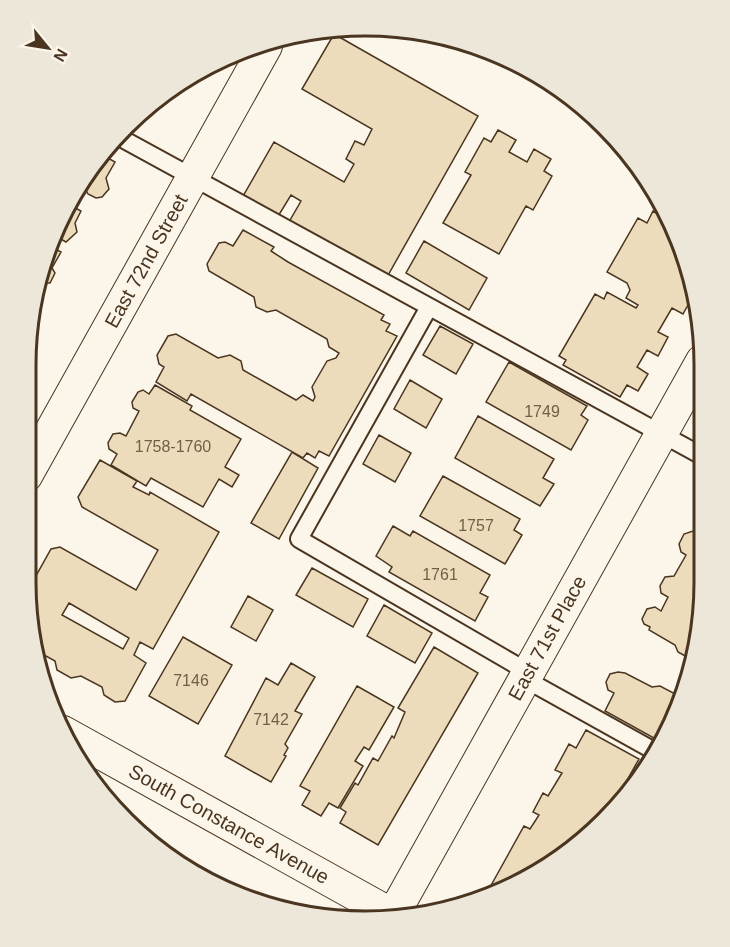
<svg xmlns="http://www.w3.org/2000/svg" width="730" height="947" viewBox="0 0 730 947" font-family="Helvetica,sans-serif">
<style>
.building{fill:#ecdcbc;stroke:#4a3520;stroke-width:1.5;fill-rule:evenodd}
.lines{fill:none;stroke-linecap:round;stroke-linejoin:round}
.lane-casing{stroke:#4a3520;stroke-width:20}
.street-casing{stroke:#4a3520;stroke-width:34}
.lane{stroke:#fbf6e9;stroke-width:16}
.street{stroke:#fbf6e9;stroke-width:32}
.labels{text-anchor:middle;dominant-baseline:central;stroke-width:4.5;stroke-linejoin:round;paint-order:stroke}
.number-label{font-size:16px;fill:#725f47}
.street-label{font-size:20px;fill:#4a3520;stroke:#fbf6e9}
.rim{fill:none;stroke:#4a3520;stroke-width:3}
</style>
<rect width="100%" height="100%" fill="#fbf6e9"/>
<path class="building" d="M334 34 478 116 387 277 289 222 301 201 291 195 277 218 242 198 274 142 344 182 354 164 346 159 355 141 364 145 372 129 302 89Z
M498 130 516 140 509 152 527 162 534 149 551 159 544 171 552 176 533 210 526 206 499 254 443 223 471 175 465 172 484 138 491 142Z
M101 154 115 162 106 178 109 189 102 197 96 198 88 194 83 185Z
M72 206 81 211 75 223 77 232 66 242 57 237Z
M653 211 669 221 671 225 667 233 678 239 686 256 695 292 683 314 672 308 658 332 668 337 658 356 647 350 637 367 648 374 638 391 627 385 620 397 563 365 566 360 559 356 595 294 604 299 607 292 636 308 638 305 626 298 630 290 627 283 607 272 638 218 647 223Z
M243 230 274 247 271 251 288 262 384 315 381 320 390 324 386 331 397 336 329 456 319 451 315 458 307 453 303 458 191 394 187 401 156 382 164 367 159 364 157 355 168 336 176 334 218 358 230 355 241 361 243 370 296 400 303 395 313 401 315 397 312 387 327 361 336 358 339 353 329 347 327 339 276 310 267 312 256 307 254 297 209 271 207 264 219 243 225 242 233 246Z
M424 241 487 278 469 310 406 273Z
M52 247 61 252 52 268 55 273 50 283H43L41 287 36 284 37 277Z
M440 326 473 344 456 374 423 355Z
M509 362 587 406 581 415 588 420 571 450 486 402Z
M410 380 442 399 426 428 394 409Z
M155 385 192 406 190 410 241 439 225 467 239 475 232 487 219 479 203 507 151 478 146 486 111 465 117 454 109 449 108 443 113 434 120 433 126 436 139 411 133 408 132 402 138 392 143 390 149 394Z
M478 416 554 459 543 478 554 484 540 506 455 458Z
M379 435 411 453 395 482 363 464Z
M292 452 318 468 279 539 251 523Z
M100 460 137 481 133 487 149 495 150 492 219 532 153 649 140 642 134 655 146 663 125 701 115 702 104 695 102 687 81 676 71 678 57 670 55 661 35 650 27 592 51 549 60 547 136 590 158 550 82 507 78 497ZM69 603 129 638 123 649 62 615Z
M443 476 520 519 514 530 522 535 505 564 420 516Z
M393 526 410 536 413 531 490 575 480 593 488 597 475 621 389 572 392 567 376 556Z
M702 529V627L694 661 678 652 675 645 649 630 650 627 644 624 642 619 647 609 655 607 661 611 668 597 661 593 660 586 665 577 674 576 686 555 681 552 679 544 684 534 693 531 698 535Z
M312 568 368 599 353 627 296 595Z
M248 596 273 610 256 641 231 627Z
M384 605 432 633 415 663 367 636Z
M183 637 232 665 198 724 149 696Z
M434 647 478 673 378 845 340 823 346 812 340 808 355 783 358 785 373 758 378 761 392 736 394 738 405 712 398 708Z
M291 663 315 677 295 711 302 714 285 744 288 748 284 755 286 756 271 782 225 756 266 678 278 685Z
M618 672 625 673 652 687 660 686 683 698 661 742 605 711 614 693 608 690 606 682 610 674Z
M357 686 394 707 369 750 364 747 355 761 363 766 338 808 329 803 321 816 302 805 310 791 300 786Z
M586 730 639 759 626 782 632 786 553 864 484 898 524 826 530 829 539 815 533 812 543 793 548 796 562 773 555 770 569 744 576 748Z"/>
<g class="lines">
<defs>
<path id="lane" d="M119 137 702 456
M429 307 299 539 528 672
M525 679 656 752"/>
<path id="street" d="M26 476 266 46
M63 732 396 917
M393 915 702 361"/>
</defs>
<use href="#lane" class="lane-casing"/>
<use href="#street" class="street-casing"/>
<use href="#lane" class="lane"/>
<use href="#street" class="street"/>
</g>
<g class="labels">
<g class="number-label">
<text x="542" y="411">1749</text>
<text x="173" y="446">1758-1760</text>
<text x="476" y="525">1757</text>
<text x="440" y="574">1761</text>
<text x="191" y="680">7146</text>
<text x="271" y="719">7142</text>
</g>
<g class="street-label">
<text transform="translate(146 261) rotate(-61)">East 72nd Street</text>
<text transform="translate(547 638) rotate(-61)">East 71st Place</text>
<text transform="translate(229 824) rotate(29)">South Constance Avenue</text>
</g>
</g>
<path d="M0 0H730V947H0ZM365 36H365A329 329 0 0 1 694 365V582A329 329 0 0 1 365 911H365A329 329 0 0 1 36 582V365A329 329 0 0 1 365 36Z" fill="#ede7d9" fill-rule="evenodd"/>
<path class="rim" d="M365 36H365A329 329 0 0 1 694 365V582A329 329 0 0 1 365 911H365A329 329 0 0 1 36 582V365A329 329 0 0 1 365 36Z"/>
<g transform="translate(48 48) rotate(120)" stroke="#fbf6e9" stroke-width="4.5" paint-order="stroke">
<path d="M0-4.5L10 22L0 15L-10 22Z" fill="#4a3520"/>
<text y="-9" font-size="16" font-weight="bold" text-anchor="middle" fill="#4a3520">N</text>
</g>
</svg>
